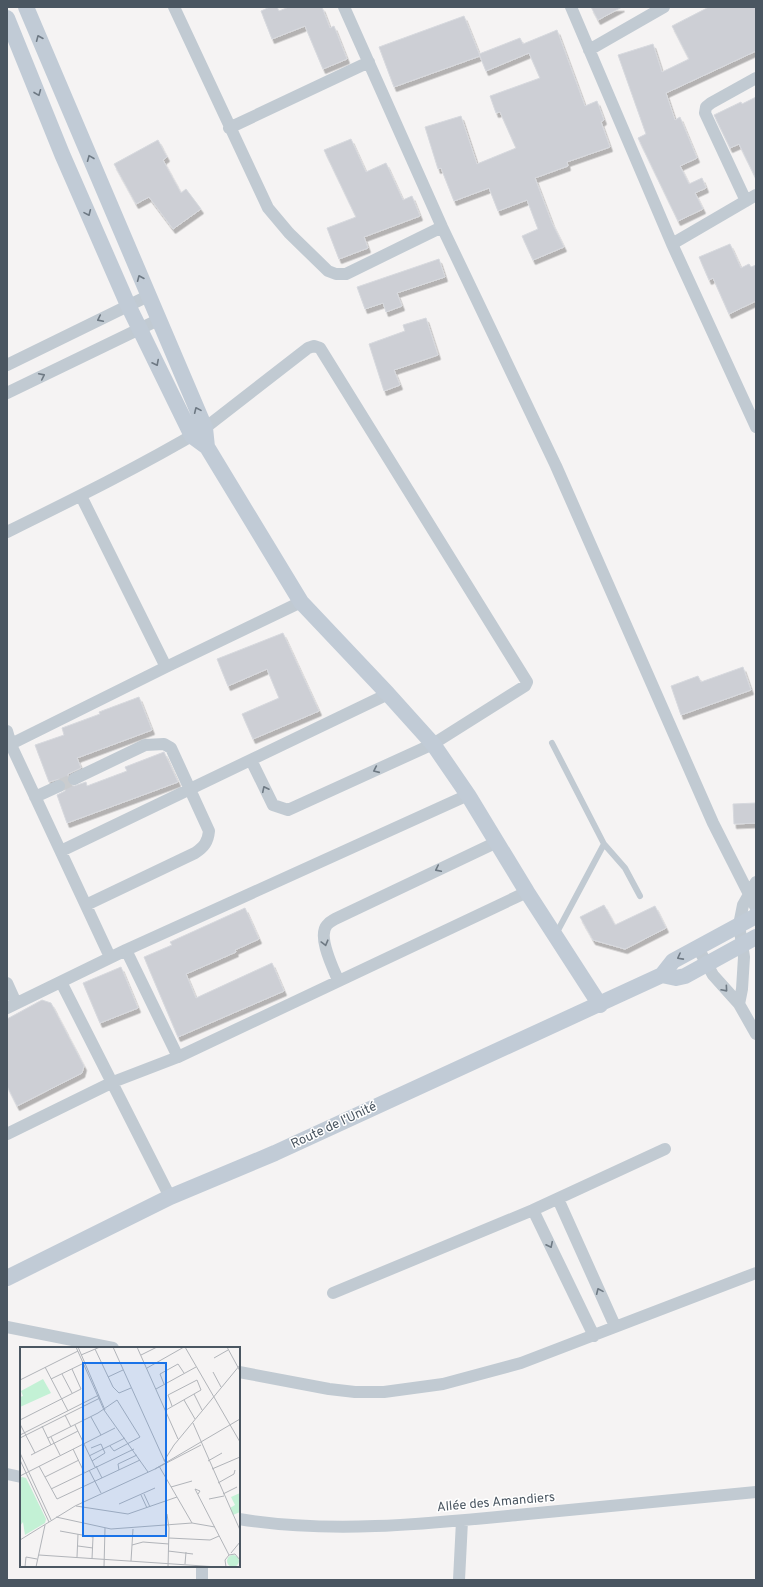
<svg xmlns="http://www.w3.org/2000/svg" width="763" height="1587" viewBox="0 0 763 1587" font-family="Overpass,sans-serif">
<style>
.building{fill:#cdcfd5;stroke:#d7d9de;filter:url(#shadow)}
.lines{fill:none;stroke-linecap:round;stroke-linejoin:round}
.street-tunnel{stroke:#caccce;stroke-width:12;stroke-dasharray:12 6;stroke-linecap:butt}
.lane{stroke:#c1cad2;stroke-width:6}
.street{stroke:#c1cad2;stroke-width:12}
.secondary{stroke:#c1cbd6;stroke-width:16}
.oneway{stroke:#6e7984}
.oneway2{stroke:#6e7983}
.labels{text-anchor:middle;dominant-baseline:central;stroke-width:3;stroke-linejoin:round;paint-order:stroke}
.street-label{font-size:13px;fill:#4a5661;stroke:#fff}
.inset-road{fill:none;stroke:#b1b4b9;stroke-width:1}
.view{fill:#1a73e8;fill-opacity:0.15;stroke:#1a73e8;stroke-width:2}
.inset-edge{fill:none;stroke:#4a5661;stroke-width:2}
</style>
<defs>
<filter id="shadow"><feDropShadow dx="2.5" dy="4.5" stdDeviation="0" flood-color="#0004"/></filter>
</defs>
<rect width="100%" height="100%" fill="#f5f3f3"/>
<path class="building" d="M270 7H277L279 11 289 7H322L330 28 334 26 347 59 323 69 305 26 272 39 261 11Z
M591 7H622L598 20Z
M709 7H756V51L666 93 675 120 680 117 697 158 680 166 689 184 702 178 706 188 695 193 703 209 678 221 638 138 646 134 618 55 653 44 662 72 689 59 672 26Z
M464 16 480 56 394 87 379 47Z
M557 30 585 106 597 101 604 120 601 122 610 147 567 162 568 166 535 178 552 223 564 247 533 260 522 236 538 229 527 200 498 211 489 188 454 201 441 168 438 169 425 127 461 116 477 164 516 148 500 112 496 113 490 96 540 78 529 53 486 71 479 54 520 38 523 44Z
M756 97V179L739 144 730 148 714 115 741 102 742 104Z
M351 139 366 172 386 163 403 200 412 196 420 216 364 237 368 248 339 259 327 228 356 217 324 150Z
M158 140 167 157 163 160 181 193 186 189 201 209 173 229 149 197 136 204 114 164Z
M730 244 741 268 749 264 751 267 756 265V301L729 314 713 278 709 280 699 257Z
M439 259 445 277 397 293 402 306 386 312 383 303 365 309 357 287Z
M426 318 438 355 394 370 400 385 384 391 369 344 405 331 403 325Z
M283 633 319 711 253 739 242 714 279 698 267 669 228 686 217 659Z
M743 667 751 690 681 715 671 686 698 676 701 682Z
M139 697 152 730 77 758 81 768 68 774 67 782 74 786 86 782 87 786 127 771 125 767 164 752 178 782 67 823 57 795 65 791 66 783 59 779 49 782 35 745 64 735 62 728 100 714 99 712Z
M756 803V823L734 824 733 804Z
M604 905 615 925 655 906 666 928 625 949 593 940 580 917Z
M245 908 259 939 235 950 236 952 186 974 196 998 272 963 284 991 178 1037 144 957 172 945 170 942Z
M121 967 138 1008 100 1023 83 983Z
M42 1000 51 1003 84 1066 82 1073 17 1106 7 1086V1019Z"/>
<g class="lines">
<path class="street-tunnel" d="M59 786 74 779"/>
<path class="lane" d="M552 743 604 844
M556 934 604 844 625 868 640 896"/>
<path class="street" d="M174 7 268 208 289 233 328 271 336 274H346L442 227
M344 7 442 227 556 466 713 823 756 908
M571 7 672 244 756 427
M589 50 664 7
M229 128 369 62
M746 201 705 113 706 107 711 103 756 78
M672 244 756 195
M7 365 148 296
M7 393 158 320
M81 496 166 667
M7 532C74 499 141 466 205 428L308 348 314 346 320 348 527 682 525 686 433 744 288 810 273 805 251 760
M7 731 11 745 110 957
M7 746 166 667 301 602
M74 779 145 745 164 744 171 748 209 831C208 842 204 847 195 853L86 905
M35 797 59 786
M61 851 388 694
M698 948 713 975 739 1004 756 1034
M126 950 178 1057
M338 980C333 968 317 936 327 925 329 922 332 921 335 919L497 842
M61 982 170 1197
M7 983 16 1003
M739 1004 742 989 744 957 739 925 743 905 756 882
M7 1008 126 950 468 795
M7 1134 113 1082 178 1057 527 892
M558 1199 615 1326
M533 1210 594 1336
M333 1293 533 1210 665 1149
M7 1327 113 1348
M239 1372 329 1389 355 1392H384L443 1384 521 1363 756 1273
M7 1474 21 1477
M239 1519C330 1534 426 1524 517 1515 597 1507 676 1500 756 1492
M202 1580V1566
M459 1580 462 1521"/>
<path class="secondary" d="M26 7 205 428 207 447
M7 18 62 154 128 305 192 436 207 447 301 602 388 694 433 744 468 795 527 892 600 1005
M662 975 676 978 685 976 756 937
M7 1278 170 1197 275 1153 662 975 673 961 756 916"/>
</g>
<defs><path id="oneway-chevron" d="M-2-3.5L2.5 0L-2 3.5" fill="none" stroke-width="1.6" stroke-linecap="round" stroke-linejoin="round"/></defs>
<g class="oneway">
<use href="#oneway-chevron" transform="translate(39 38) rotate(-113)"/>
<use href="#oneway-chevron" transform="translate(38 93) rotate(68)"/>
<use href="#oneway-chevron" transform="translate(90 158) rotate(-112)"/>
<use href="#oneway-chevron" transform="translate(88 213) rotate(66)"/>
<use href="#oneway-chevron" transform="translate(140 278) rotate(-113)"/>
<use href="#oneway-chevron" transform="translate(156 363) rotate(63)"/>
<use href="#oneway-chevron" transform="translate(197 410) rotate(-114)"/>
<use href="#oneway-chevron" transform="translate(680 957) rotate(152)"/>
</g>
<g class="oneway2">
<use href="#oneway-chevron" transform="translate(100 319) rotate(154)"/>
<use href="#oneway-chevron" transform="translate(42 376) rotate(-26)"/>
<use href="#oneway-chevron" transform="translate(376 770) rotate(156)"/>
<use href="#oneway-chevron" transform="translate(265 789) rotate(-116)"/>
<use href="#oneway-chevron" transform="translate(438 869) rotate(154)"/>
<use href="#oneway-chevron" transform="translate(325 943) rotate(75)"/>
<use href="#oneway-chevron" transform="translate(725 989) rotate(49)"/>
<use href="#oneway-chevron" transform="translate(550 1245) rotate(64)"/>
<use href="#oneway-chevron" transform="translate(599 1291) rotate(-114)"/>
</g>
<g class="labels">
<g class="street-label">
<text transform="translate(334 1126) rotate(-25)">Route de l'Unité</text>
<text transform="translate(496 1503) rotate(-5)">Allée des Amandiers</text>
</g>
</g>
<g transform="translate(20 1347)">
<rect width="220" height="220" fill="#f5f3f3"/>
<path d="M23 32 31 46 0 60V50L3 49 1 44ZM2 130 6 131 26 172 25 176 5 188 3 175 0 179V131ZM220 146V165L213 168 210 161 215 158 211 150ZM207 214a6 6 0 1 1 12 0a6 6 0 1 1-12 0Z" fill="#c3f1d5"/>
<path class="inset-road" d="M56 0 84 63 128 125M58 0 85 63M93 0 145 115M117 0 158 92M165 0 220 95M207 0 220 24M75 2 93 40 99 46 111 41M61 8 80 0M121 8 137 0M194 11 208 3M25 20 48 64M127 21 164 0M193 25 201 40M42 27 52 46M88 30 103 23M31 32 64 16M0 33 58 4M144 37 140 27 158 17 164 26M136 42 176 20M174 47 182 63M164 53 175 72M146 63 181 43 177 33 148 48 152 59M45 68 51 80M71 70 81 88M0 73 61 42 52 22M173 76 220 183M0 77 15 106M55 78 75 120M22 79 31 98M0 88 79 48M31 90 40 108M0 91 80 51M28 91 78 66 97 53 120 90 94 104 90 99M71 101 81 97 85 106 72 114M53 102 64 125M0 106 31 173M11 108 58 84M69 109 105 91M0 113 29 175M144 114 154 98 220 18M188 114 202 106M19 119 37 152 120 113M76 119 82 131M139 119 172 176M135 122 181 98M192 122 220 110M69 123 81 146M99 123 98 117 117 108M0 129 95 81M25 130 59 113M198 136 214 127 215 123M151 140 172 134M31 142 114 102M124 147 130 160M178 147 180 144 175 142 209 208M203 147 217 140M121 148 127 161M189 152 204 149M99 157 135 141M56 159 108 167 157 150M147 167 149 181 148 220M36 170 91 182 172 176 195 180M40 184 73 190 72 212M149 191 190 193 199 189M0 193 55 159 135 122 220 72M112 198 123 195 149 197M58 199 73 201M148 204 173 207M211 206 220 195M19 208 198 220M57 210 58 187M111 214 113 182M165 217 166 205M5 220 6 210 17 212M16 220 25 178M84 220 85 181M206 220 205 213 209 208 215 207 220 213"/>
<path class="view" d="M63 16H146V189H63Z"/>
<rect width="220" height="220" class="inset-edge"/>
</g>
<rect width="763" height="1587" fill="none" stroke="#4a5661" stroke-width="16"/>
</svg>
